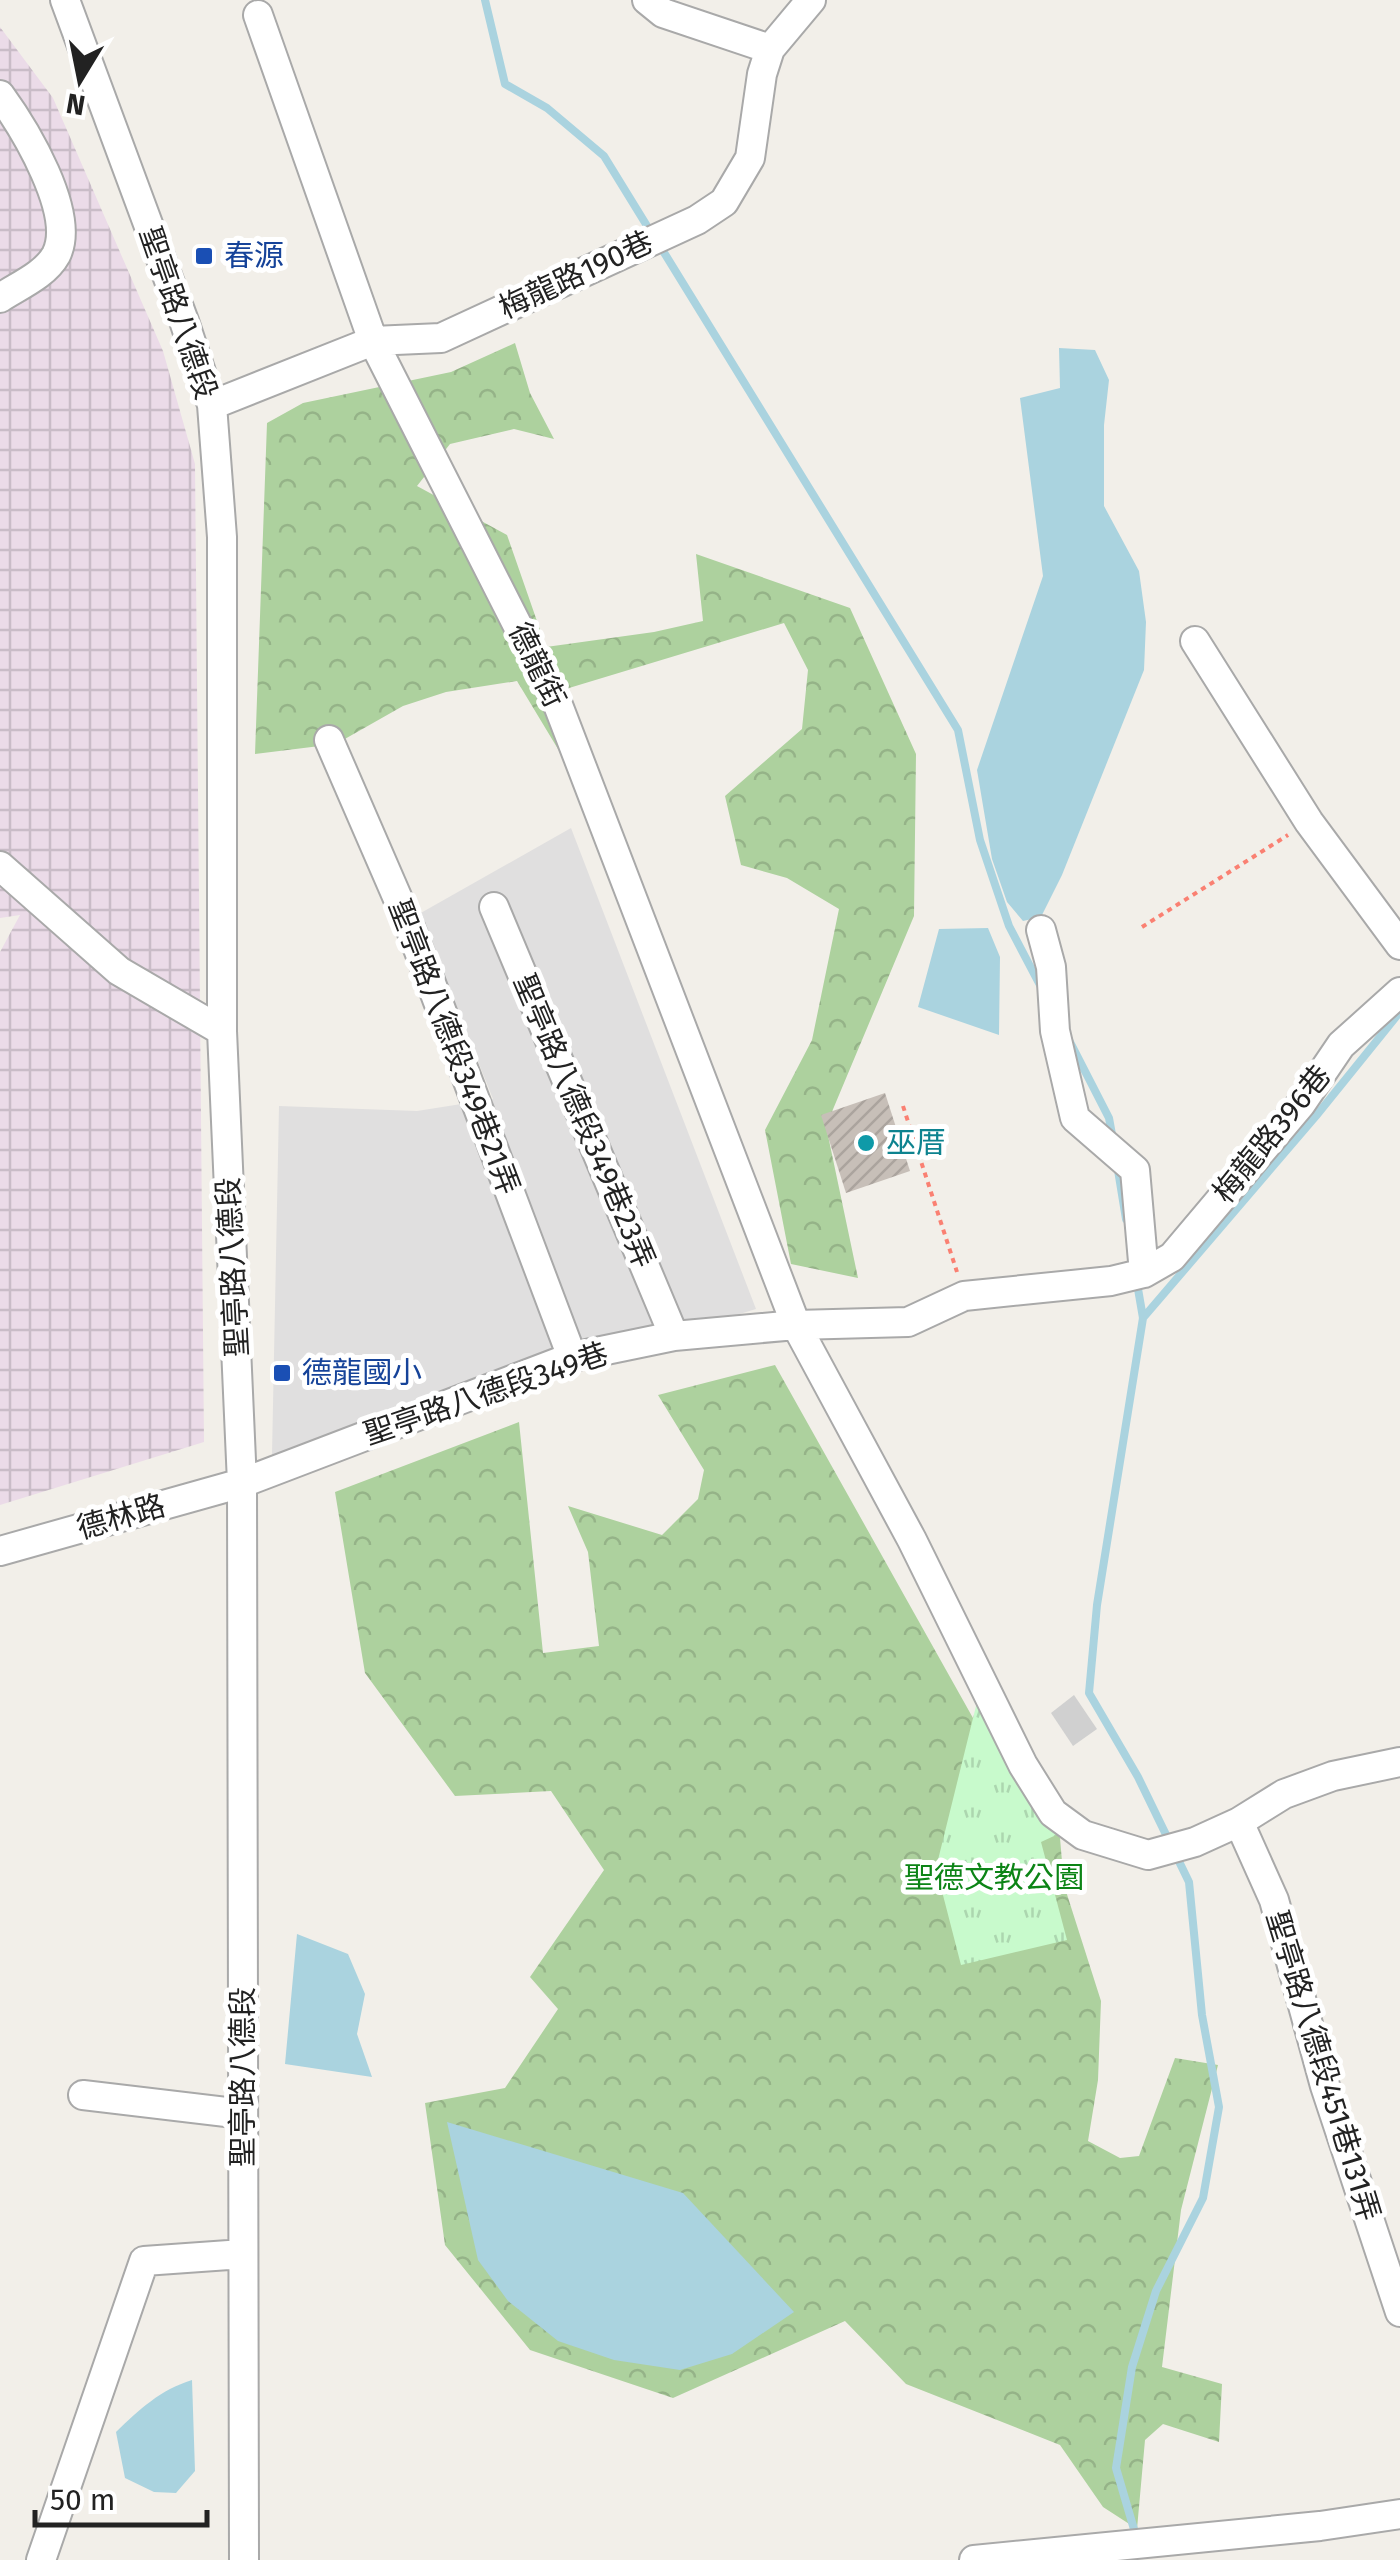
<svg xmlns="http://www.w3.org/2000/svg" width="1400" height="2560" viewBox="0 0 1400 2560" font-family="'Fira Sans','Noto Sans TC',sans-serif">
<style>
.residential{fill:#e0dfdf}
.industrial{fill:url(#industrial-grid)}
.religious{fill:#d0d0d0}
.forest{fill:url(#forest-crowns)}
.park{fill:url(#park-tufts)}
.water{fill:#aad3df}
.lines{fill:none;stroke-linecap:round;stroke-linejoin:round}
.stream{stroke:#aad3df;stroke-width:8}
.building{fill:url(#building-hatch)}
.minor-casing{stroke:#a9a9a9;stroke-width:32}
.path{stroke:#fa8072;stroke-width:4;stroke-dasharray:5 5;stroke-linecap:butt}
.minor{stroke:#fff;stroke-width:28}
.transit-dot{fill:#1a4fb4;stroke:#fff;stroke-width:4}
.culture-dot{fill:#0f9aa8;stroke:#fff;stroke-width:4}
.labels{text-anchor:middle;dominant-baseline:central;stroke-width:10;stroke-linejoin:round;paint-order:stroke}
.transit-label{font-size:30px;fill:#164399;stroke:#fff;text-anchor:start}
.street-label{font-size:30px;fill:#222;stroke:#fff}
.culture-label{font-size:30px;fill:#0d838f;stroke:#fff;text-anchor:start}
.park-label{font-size:30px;fill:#0c8416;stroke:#fff}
</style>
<defs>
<pattern id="industrial-grid" width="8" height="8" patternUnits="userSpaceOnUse" patternTransform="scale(2.5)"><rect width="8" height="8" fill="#ebdbe8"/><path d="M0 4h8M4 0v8" fill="none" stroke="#c9bcc7"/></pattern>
<pattern id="forest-crowns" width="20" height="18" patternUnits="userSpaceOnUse" patternTransform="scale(2.5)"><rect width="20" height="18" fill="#add19e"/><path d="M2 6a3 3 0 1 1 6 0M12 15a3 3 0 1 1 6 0" fill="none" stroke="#95b388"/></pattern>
<pattern id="park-tufts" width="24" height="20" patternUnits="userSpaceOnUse" patternTransform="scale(2.5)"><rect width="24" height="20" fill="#c8facc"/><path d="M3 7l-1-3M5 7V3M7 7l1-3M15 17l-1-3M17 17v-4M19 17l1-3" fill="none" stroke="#acd6af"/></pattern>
<pattern id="building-hatch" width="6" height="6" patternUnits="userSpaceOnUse" patternTransform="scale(2.5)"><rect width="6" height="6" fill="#c7bfb8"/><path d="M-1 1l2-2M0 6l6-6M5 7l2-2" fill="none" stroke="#aba49e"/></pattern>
</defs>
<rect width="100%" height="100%" fill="#f2efe9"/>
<path class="residential" d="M571 828 756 1309 272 1455 279 1106 417 1111 493 1099 419 914Z"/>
<path class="industrial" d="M0 27 53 98 163 351 195 464 204 1442 0 1505V952L20 915 0 918Z"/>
<path class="religious" d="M1074 1695 1097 1729 1073 1746 1051 1713Z"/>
<path class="forest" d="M515 343 530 393 554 439 514 429 450 444 417 486 507 535 546 647 654 632 703 621 696 554 850 608 916 754 914 916 826 1126 858 1278 791 1264 765 1130 812 1040 839 909 787 878 741 865 725 796 802 729 808 670 784 623 569 688 567 764 517 681 446 692 403 706 336 744 255 754 267 423 303 403 451 372Z
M775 1365 1010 1784 1060 1838 1064 1885 1101 2001 1098 2080 1088 2141 1120 2158 1139 2156 1175 2058 1218 2065 1181 2210 1162 2367 1222 2384 1219 2442 1163 2424 1145 2440 1137 2529 1103 2507 1060 2445 906 2384 845 2321 673 2398 530 2350 445 2245 425 2103 505 2088 558 2009 530 1977 604 1870 551 1791 455 1796 365 1673 335 1492 519 1422 543 1653 599 1646 588 1552 568 1506 662 1535 698 1499 704 1470 658 1395Z"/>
<path class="park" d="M978 1698 1067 1830 1041 1842 1067 1940 961 1965 936 1868Z"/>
<path class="water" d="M1059 348 1095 350 1109 380 1104 425V506L1139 571 1146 622 1144 670 1062 875 1041 917 1023 921 1007 902 992 859 977 770 1043 576 1020 398 1060 388Z
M988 928 1000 957 999 1035 918 1007 939 929Z
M297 1934 348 1954 365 1994 357 2034 372 2077 285 2064Z
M447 2122 683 2193 794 2312 732 2354 680 2370 614 2360 558 2341 508 2301 478 2260Z
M192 2380 195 2471 176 2493 154 2492 125 2478 116 2432C140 2409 160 2390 192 2380Z"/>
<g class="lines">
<path class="stream" d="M485 0 505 84 547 108 604 156 652 234
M660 246 958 730 980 840 1009 926 1041 987
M1069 1040 1109 1118 1113 1140
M1117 1164 1126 1219
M1143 1318 1316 1116 1400 1012
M1136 2536 1116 2468 1132 2367 1156 2291 1203 2198 1219 2107 1202 2015 1189 1882 1138 1777 1089 1693 1097 1605 1143 1318 1137 1283"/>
</g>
<path class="building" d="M885 1093 910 1171 846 1193 821 1115Z"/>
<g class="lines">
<defs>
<path id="minor" d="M65 0 184 321 212 405 222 537V1031L242 1483 244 2560
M647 0 663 13 770 49
M258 15 373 341 558 705 796 1325 912 1540 1023 1765 1053 1813 1083 1835 1148 1855 1195 1842 1239 1822 1284 1794 1333 1776 1400 1762
M0 95C24 128 77 214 56 255 45 275 18 286 0 298
M212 405 373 341 441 338 697 220 724 202 750 158 762 74 770 49 811 0
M1195 641 1309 822 1400 945
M329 740 408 922 572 1357
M0 866 119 971 222 1031
M494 907 674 1336
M1041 930 1051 967 1055 1031 1075 1118 1135 1170 1144 1273 1172 1257 1301 1104 1341 1045 1400 992
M0 1551 242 1483 572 1357 674 1336 796 1325 908 1322 964 1296 1111 1281 1144 1273
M1239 1822 1274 1900 1325 2086 1400 2312
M83 2095 243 2114
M41 2560 144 2261 243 2254
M974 2560 1320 2526 1400 2514"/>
</defs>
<use href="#minor" class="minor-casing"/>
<path class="path" d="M1142 927 1288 835
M903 1106 957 1272"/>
<use href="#minor" class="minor"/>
</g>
<g class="transit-dot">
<rect x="194" y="246" width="20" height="20" rx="5"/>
<rect x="272" y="1363" width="20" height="20" rx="5"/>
</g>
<circle class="culture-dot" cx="866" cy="1143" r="10"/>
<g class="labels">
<g class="transit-label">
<text x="224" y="256">春源</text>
<text x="302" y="1373">德龍國小</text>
</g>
<g class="street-label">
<text transform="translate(576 275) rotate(-25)">梅龍路190巷</text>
<text transform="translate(178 313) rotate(71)">聖亭路八德段</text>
<text transform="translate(537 665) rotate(64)">德龍街</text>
<text transform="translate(454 1047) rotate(69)">聖亭路八德段349巷21弄</text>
<text transform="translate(584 1121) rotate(67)">聖亭路八德段349巷23弄</text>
<text transform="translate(1272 1134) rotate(-51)">梅龍路396巷</text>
<text transform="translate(233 1267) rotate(-93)">聖亭路八德段</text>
<text transform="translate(486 1394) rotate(-19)">聖亭路八德段349巷</text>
<text transform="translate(121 1517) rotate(-16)">德林路</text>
<text transform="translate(1323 2066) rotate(73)">聖亭路八德段451巷131弄</text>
<text transform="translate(243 2077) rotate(-90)">聖亭路八德段</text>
</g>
<g class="culture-label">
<text x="886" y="1143">巫厝</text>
</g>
<g class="park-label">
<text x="994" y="1878">聖德文教公園</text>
</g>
</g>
<g transform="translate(80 80) rotate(190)" stroke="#ffffff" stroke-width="8" paint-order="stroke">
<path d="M0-8L18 38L0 25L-18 38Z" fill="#222222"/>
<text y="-15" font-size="28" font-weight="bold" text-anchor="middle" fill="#222222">N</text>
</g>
<path d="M35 2510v15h172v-15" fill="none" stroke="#222222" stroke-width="5"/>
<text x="50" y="2510" font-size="30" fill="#222222" stroke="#ffffff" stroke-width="8" paint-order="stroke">50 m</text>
</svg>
